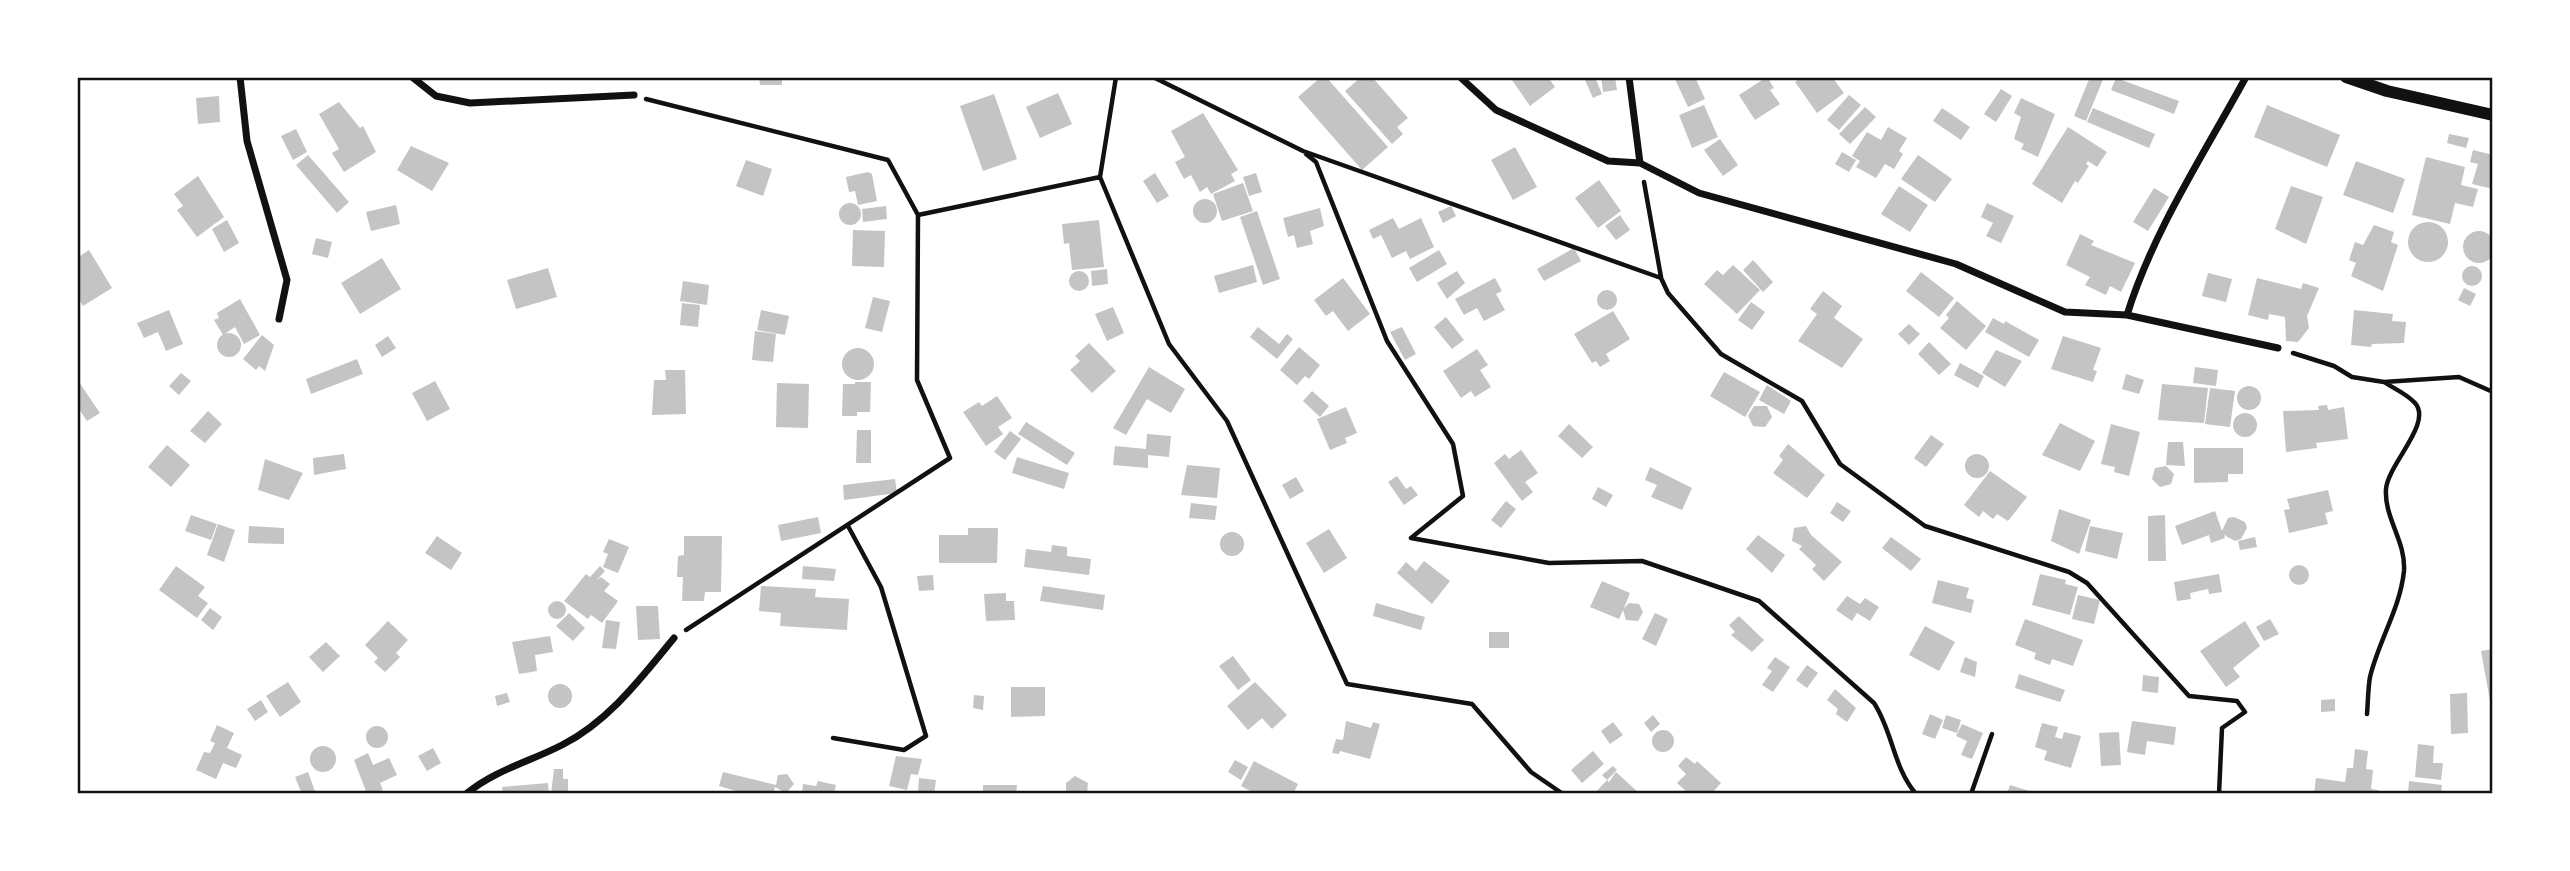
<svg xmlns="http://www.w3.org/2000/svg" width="2570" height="871" viewBox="0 0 2570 871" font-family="Lato,sans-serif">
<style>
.building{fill:#c4c4c4}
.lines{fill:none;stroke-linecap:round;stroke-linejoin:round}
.path{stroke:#111;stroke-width:4.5}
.minor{stroke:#111;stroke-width:7}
.tertiary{stroke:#111;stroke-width:12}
.neatline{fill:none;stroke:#111;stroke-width:2.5}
</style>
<rect width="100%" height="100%" fill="#fff"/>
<path class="building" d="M759 77H789V79L782 80V85H760Z
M1321 77H1326L1388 147 1362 170 1298 97Z
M1361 77H1372L1408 118 1397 127 1403 134 1392 144 1345 91Z
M1516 77H1548L1555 87 1530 106 1512 80Z
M1595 77 1602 94 1593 98 1585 80Z
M1601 77H1615L1617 90 1603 92Z
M1674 77H1695L1705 99 1688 107Z
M1767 77 1774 88 1770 90 1780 104 1755 120 1739 95Z
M1802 77H1832L1844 93 1817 113 1795 82Z
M2090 77H2104L2086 121 2074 116Z
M2116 78 2179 101 2174 114 2111 90Z
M2001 89 2012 96 1996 122 1984 114Z
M1058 93 1072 124 1040 138 1026 107Z
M994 94 1017 159 983 171 960 106Z
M1849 95 1861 105 1839 130 1827 120Z
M219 96 220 122 198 124 196 98Z
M2021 98 2055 114 2038 157 2021 149 2024 144 2014 139 2021 117 2014 113Z
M339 102 360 128 363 126 376 152 344 172 332 153 339 149 319 114Z
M1704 105 1718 137 1692 148 1679 115Z
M2267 105 2340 135 2327 167 2254 137Z
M1865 107 1876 117 1850 144 1839 134Z
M1942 108 1970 127 1961 140 1933 121Z
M2093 108 2155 134 2149 148 2087 122Z
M1203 113 1238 170 1231 174 1235 181 1211 194 1207 187 1200 192 1191 175 1184 179 1175 162 1185 157 1171 131Z
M1888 127 1907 138 1899 151 1903 154 1894 169 1885 164 1876 178 1856 167 1860 161 1852 156 1867 132 1881 140Z
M2068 127 2107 152 2097 167 2088 161 2086 164 2089 166 2078 183 2075 181 2062 203 2032 184Z
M296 129 307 152 293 160 281 136Z
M2449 134 2469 138 2466 148 2447 143Z
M1720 139 1738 165 1723 176 1704 150Z
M411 146 449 163 432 191 397 170Z
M1515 147 1537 187 1513 200 1491 160Z
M2473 150 2493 155V189L2472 184 2478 164 2470 162Z
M1842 152 1856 160 1849 172 1835 164Z
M308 155 349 202 337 213 296 165Z
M1918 155 1952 179 1935 202 1901 179Z
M2426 157 2465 167 2461 185 2478 189 2473 207 2455 203 2450 224 2412 215Z
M746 160 772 169 763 196 736 186Z
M2356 161 2405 179 2393 213 2343 195Z
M868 172 872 174 877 201 858 205 855 191 849 192 846 177Z
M1155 173 1169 196 1157 203 1143 181Z
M1256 173 1262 192 1249 196 1243 177Z
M198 176 224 217 197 237 177 210 183 206 174 194Z
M1599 180 1621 211 1598 228 1575 198Z
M1243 183 1253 211 1222 221 1213 194Z
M1899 186 1928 205 1910 232 1881 214Z
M2291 186 2323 197 2306 244 2275 229Z
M2154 188 2169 197 2148 231 2133 222Z
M1193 211a12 12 0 1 1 24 0a12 12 0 1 1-24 0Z
M1987 203 2014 216 2001 243 1986 236 1993 223 1981 217Z
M839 214a11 11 0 1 1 22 0a11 11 0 1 1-22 0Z
M396 205 400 224 371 231 366 212Z
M886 206 887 219 863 222 862 209Z
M1451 206 1456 216 1443 223 1438 212Z
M1320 208 1324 226 1310 231 1313 244 1297 248 1294 235 1288 237 1283 218Z
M1257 211 1280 279 1263 285 1240 217Z
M1620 215 1630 230 1616 240 1605 226Z
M1393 218 1399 229 1421 218 1434 247 1410 259 1406 251 1392 258 1381 235 1373 239 1369 230Z
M227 220 239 243 224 252 212 229Z
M1099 220 1104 267 1072 270 1069 243 1064 244 1062 224Z
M2408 242a20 20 0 1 1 40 0a20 20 0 1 1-40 0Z
M2374 225 2394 232 2391 242 2398 245 2383 291 2351 276 2356 263 2349 260 2355 242 2363 245Z
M853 230 885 231 884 267 852 266Z
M2463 247a16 16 0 1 1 32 0a16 16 0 1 1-32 0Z
M2080 234 2094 241 2091 245 2135 263 2121 292 2110 286 2106 295 2085 285 2090 277 2066 265Z
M316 238 332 242 328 258 312 254Z
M1574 248 1581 261 1544 281 1537 269Z
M89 250 112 288 83 306 77 296V258Z
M1439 250 1447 264 1417 282 1409 268Z
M382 258 401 289 360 314 341 283Z
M1753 260 1773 282 1763 292 1743 270Z
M1253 265 1257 282 1219 293 1214 276Z
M1733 265 1760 290 1737 314 1704 284 1717 270 1723 275Z
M2462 276a10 10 0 1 1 20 0a10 10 0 1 1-20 0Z
M548 268 557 297 516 309 507 280Z
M1107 269 1108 284 1092 286 1091 271Z
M1069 281a10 10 0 1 1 20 0a10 10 0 1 1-20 0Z
M1457 271 1465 283 1447 299 1437 283Z
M1921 272 1954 298 1939 317 1906 291Z
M2208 273 2232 279 2226 302 2202 296Z
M1343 278 1370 314 1348 331 1333 311 1326 316 1314 300Z
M1495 278 1502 291 1496 294 1505 310 1484 321 1477 308 1464 315 1455 299Z
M2257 278 2301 289 2303 283 2319 288 2307 316 2309 328 2298 342 2286 341 2285 317 2269 314 2268 320 2248 315Z
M683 281 709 285 707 305 680 301Z
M2464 288 2476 294 2470 306 2458 300Z
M1597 300a10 10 0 1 1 20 0a10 10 0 1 1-20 0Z
M1823 291 1842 306 1834 318 1863 339 1842 368 1798 341 1817 314 1810 309Z
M873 297 890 301 882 332 865 328Z
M240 299 260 335 244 344 235 327 223 335 214 320 219 318 217 313Z
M1957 301 1986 326 1966 350 1940 328 1949 318 1946 315Z
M1751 302 1765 312 1752 330 1738 320Z
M682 303 700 305 698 327 680 325Z
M1113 307 1124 333 1107 341 1095 314Z
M169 310 183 344 166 351 158 332 144 338 137 323Z
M761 310 789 316 785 335 757 330Z
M2354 310 2393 314 2392 321 2406 322 2404 343 2372 344 2371 347 2351 345Z
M1613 311 1630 339 1606 354 1610 361 1600 367 1596 361 1592 363 1574 334Z
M1446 317 1464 340 1452 349 1434 327Z
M1993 318 2004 324 2005 321 2039 340 2029 357 1985 332Z
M1909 324 1920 334 1909 345 1898 334Z
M1258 327 1279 344 1287 334 1293 339 1277 359 1250 337Z
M1402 327 1416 354 1405 360 1390 332Z
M755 331 776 334 773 362 752 360Z
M217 345a12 12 0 1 1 24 0a12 12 0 1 1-24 0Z
M262 335 274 345 265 371 259 366 256 370 243 359Z
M388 336 396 348 382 357 375 345Z
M2063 336 2101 348 2093 370 2097 371 2093 382 2051 369Z
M1929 342 1951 364 1939 375 1918 354Z
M1089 343 1116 371 1092 393 1070 370 1080 361 1075 356Z
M1299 347 1320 365 1309 379 1305 376 1297 385 1280 370Z
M842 364a16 16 0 1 1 32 0a16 16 0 1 1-32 0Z
M1477 349 1488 365 1480 370 1491 387 1475 397 1471 391 1461 398 1443 371Z
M1996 350 2022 361 2005 387 1982 373Z
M357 359 363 374 311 394 306 379Z
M1960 363 1984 376 1978 388 1954 375Z
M1149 367 1185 389 1171 413 1147 399 1126 435 1113 428Z
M2195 367 2218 370 2216 386 2193 383Z
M665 370H685L686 414 652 415 654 380H666Z
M1724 372 1760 392 1745 417 1710 396Z
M181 373 191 381 179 395 169 386Z
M2126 374 2144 380 2139 394 2122 389Z
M77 379 100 413 87 421 77 406Z
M435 381 450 409 427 421 412 393Z
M855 382H871L870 412H857V416H842L843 384H855Z
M777 383 809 384 808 428 776 427Z
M2162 384 2208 388 2204 423 2158 420Z
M1767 385 1791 401 1784 414 1759 400Z
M2237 398a12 12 0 1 1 24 0a12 12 0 1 1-24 0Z
M2210 388 2235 391 2230 427 2205 424Z
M1312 391 1329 406 1320 417 1303 401Z
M997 396 1012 418 998 427 1003 434 986 446 963 412 979 402 982 406Z
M2327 405 2328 410 2344 407 2348 439 2316 443 2317 448 2286 452 2283 411 2319 410 2318 406Z
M1754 406H1767L1772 417 1765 427 1753 426 1748 416Z
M1346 407 1357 433 1345 438 1347 443 1330 450 1317 419Z
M208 411 222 424 205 443 190 431Z
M2233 425a12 12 0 1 1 24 0a12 12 0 1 1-24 0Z
M1026 422 1075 453 1067 465 1018 434Z
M2060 423 2095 441 2080 471 2042 455Z
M1569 424 1593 447 1582 458 1558 436Z
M2111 424 2140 432 2129 476 2114 472 2115 467 2101 464Z
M857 430H871V463H856Z
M1010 431 1021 439 1005 460 994 452Z
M1147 434 1171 436 1169 457 1148 455V468L1113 465 1115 446 1146 449Z
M1931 435 1944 444 1926 467 1914 458Z
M2168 442H2183L2185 466 2166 465Z
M1788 444 1825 475 1807 498 1773 473 1783 460 1779 456Z
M167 445 190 465 171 487 148 467Z
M2194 448H2243V474H2228V482L2194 483Z
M1521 450 1538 473 1525 482 1533 492 1522 501 1494 463 1505 454 1509 459Z
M344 454 346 469 314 475 313 458Z
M1965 466a12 12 0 1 1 24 0a12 12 0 1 1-24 0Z
M1017 457 1069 473 1064 489 1012 473Z
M265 459 303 473 289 500 258 490Z
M1187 465 1220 468 1217 498 1181 495Z
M2166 466 2174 474 2171 484 2160 487 2152 479 2155 468Z
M1650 467 1692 488 1682 510 1651 497 1657 485 1645 480Z
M1990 471 2027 497 2008 521 1997 514 1993 519 1983 511 1979 517 1964 505Z
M1397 476 1406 489 1411 486 1418 495 1404 505 1388 482Z
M1296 477 1304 491 1290 499 1282 485Z
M895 479 897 493 844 500 843 485Z
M1598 487 1613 495 1606 507 1592 499Z
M2328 490 2333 511 2325 513 2328 524 2289 533 2284 510 2290 509 2287 499Z
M1506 501 1516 509 1501 528 1491 520Z
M1837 502 1851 511 1843 522 1830 513Z
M1191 503 1217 506 1215 520 1189 518Z
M2059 509 2091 520 2079 554 2051 541Z
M2215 511 2222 531 2228 518 2234 517 2245 522 2247 528 2241 539 2235 541 2224 535 2225 538 2211 543 2209 535 2182 545 2175 526Z
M191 515 217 524 211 540 185 531Z
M2165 515 2166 561H2148V516Z
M818 517 821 533 781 541 778 525Z
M218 524 235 530 224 562 207 555Z
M249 526 284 528V544L248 543Z
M1806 526 1811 535 1842 562 1824 581 1812 569 1816 565 1799 549 1802 546 1792 541 1794 528Z
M2090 526 2123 533 2117 559 2085 551Z
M968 528H998L997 563H939V535H968Z
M1329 529 1347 558 1324 573 1306 543Z
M1220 544a12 12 0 1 1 24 0a12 12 0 1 1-24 0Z
M1758 535 1785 555 1772 573 1746 549Z
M437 536 462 553 451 570 425 553Z
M684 536H722L721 592H705L704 601H682L683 577H677L678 556 684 555Z
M1891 537 1921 559 1911 571 1882 548Z
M2255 537 2257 547 2240 550 2238 541Z
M609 539 629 547 618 573 603 567 608 554 603 552Z
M1052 545 1067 547V556L1091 559 1089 575 1024 567 1026 549 1051 552Z
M1424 561 1450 581 1432 604 1397 573 1406 562 1416 571Z
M2289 575a10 10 0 1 1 20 0a10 10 0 1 1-20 0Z
M176 566 205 587 198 596 208 603 197 618 159 590Z
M600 566 605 571 596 581 601 577 610 584 604 591 618 601 602 623 591 615 588 619 564 601 586 574 590 577Z
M803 566 836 569 834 581 802 579Z
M2040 574 2066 580 2065 584 2078 587 2070 615 2032 605Z
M2219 574 2222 592 2209 594 2208 589 2190 593 2191 599 2177 601 2174 582Z
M933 575 934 590 919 591 917 576Z
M1938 580 1969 588 1966 598 1974 600 1971 613 1932 603Z
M1602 581 1630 593 1624 608 1629 603 1639 604 1643 612 1638 621 1626 620 1623 610 1619 619 1590 607Z
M761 586 816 589 815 597 849 599 847 630 780 626 781 613 759 611Z
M1043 586 1105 595 1103 610 1040 601Z
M1006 593V601H1014L1015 620 986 621 984 594Z
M2078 595 2100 600 2094 624 2072 619Z
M1847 596 1860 604 1865 598 1879 607 1870 621 1857 613 1852 621 1836 610Z
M548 610a9 9 0 1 1 18 0a9 9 0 1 1-18 0Z
M1376 603 1425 617 1421 630 1373 616Z
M636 606H658L660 639 638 640Z
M210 608 222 617 213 630 201 620Z
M569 613 585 628 573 641 556 626Z
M1655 613 1668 619 1656 646 1642 639Z
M1739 616 1764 640 1752 652 1731 635 1735 632 1729 625Z
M2025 619 2083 640 2073 666 2052 659 2050 665 2034 659 2036 653 2015 645Z
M2270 619 2279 634 2264 641 2256 627Z
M606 620 620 622 616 649 602 648Z
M388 621 408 640 396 653 400 657 385 672 374 662 378 658 365 645Z
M2245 621 2260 646 2233 668 2240 677 2226 687 2200 651Z
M1925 626 1955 642 1939 671 1909 655Z
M1489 632H1509V648H1489Z
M550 636 553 652 535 655 537 671 519 674 512 642Z
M326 642 340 656 323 672 309 657Z
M2493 649V712H2492L2481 651Z
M1233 656 1251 680 1238 690 1219 666Z
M1775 657 1790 667 1773 692 1762 685 1772 671 1767 668Z
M1965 657 1977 662 1975 677 1960 672Z
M1807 665 1818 673 1807 688 1796 680Z
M2019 674 2065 690 2060 702 2015 688Z
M2143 675 2159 677 2158 693 2142 691Z
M288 682 301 702 280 717 266 696Z
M1255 682 1287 715 1272 729 1262 718 1248 730 1227 706Z
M548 696a12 12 0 1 1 24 0a12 12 0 1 1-24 0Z
M1011 687H1045V716L1011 717Z
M1835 689 1856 708 1847 722 1836 714 1838 709 1827 700Z
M507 693 510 702 497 706 495 696Z
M2467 693 2468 733 2451 734 2450 694Z
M974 695 984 696 983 710 973 708Z
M2335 699V711L2321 712V700Z
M261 700 268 712 255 721 247 709Z
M1930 714 1943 720 1935 739 1922 734Z
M1653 715 1660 724 1651 732 1644 723Z
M1946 715 1961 720 1957 733 1942 728Z
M1346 721 1371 728 1373 722 1380 724 1370 759 1340 751 1339 754 1332 753 1336 739 1343 740Z
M2132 721 2176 727 2174 745 2147 741 2145 755 2127 752Z
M1613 722 1623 735 1610 744 1601 731Z
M2042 723 2058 727 2055 737 2062 739 2064 732 2081 736 2071 768 2044 760 2047 751 2035 747Z
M1962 724 1983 733 1972 759 1961 755 1967 741 1956 736Z
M217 725 234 733 227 748 242 755 236 768 223 763 216 779 196 770 204 752 210 753 215 743 210 741Z
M366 737a11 11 0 1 1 22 0a11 11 0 1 1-22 0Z
M1652 741a11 11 0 1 1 22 0a11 11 0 1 1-22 0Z
M2119 732 2121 765 2101 766 2099 733Z
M2418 744 2434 746 2433 763H2443L2441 780 2415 777Z
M310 759a13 13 0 1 1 26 0a13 13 0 1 1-26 0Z
M433 748 441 763 427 771 418 756Z
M2355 749 2368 751 2366 769 2373 770 2371 789 2378 790V794H2314L2316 778 2345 782 2347 768H2353Z
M1593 751 1604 764 1582 783 1571 770Z
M368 753 373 765 389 758 397 775 380 783 383 790 371 794H367L354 760Z
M896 756 922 759 918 775 911 774 907 790 889 786Z
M1686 757 1695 764 1697 761 1721 783 1711 794H1689L1677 783 1686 774 1678 766Z
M1235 760 1248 767 1241 780 1228 772Z
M1254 761 1298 784 1293 794H1256L1241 786Z
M1613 766 1617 770 1607 780 1609 782 1616 772 1640 794H1594L1607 780 1602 775Z
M554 769H563V779H568V794H551Z
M308 772 316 794H302L295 777Z
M723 772 776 785 778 775 787 774 794 784 786 793 775 787 773 794 748 791 746 794 719 786Z
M1075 776 1088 783 1087 794H1066V783Z
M919 778 936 780 934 794 918 792Z
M818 781 836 785 834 794H802L803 784 816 786Z
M2409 781 2442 785 2441 794H2408Z
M548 783 549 794H503L502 787Z
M983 785H1017L1016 794H983Z
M2010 785 2036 793V794H2007Z"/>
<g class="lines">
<path class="path" d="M1116 77 1100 177 1169 344 1227 421 1347 684 1472 704 1531 772 1563 794
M1153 77 1303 151 1661 278 1668 293 1721 354 1802 401 1840 464 1925 526 2069 572 2087 583 2189 696 2237 701 2245 712 2222 728 2219 794
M646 99 888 160 918 215 917 380 950 458 686 630
M1306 154 1316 162 1387 341 1453 444 1463 496 1411 538 1549 563 1642 561 1759 601 1874 703C1893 732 1893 767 1916 794
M1644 182 1661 277
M918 215 1100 177
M2293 353 2334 366 2352 377 2384 382 2459 377 2493 392
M2367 714C2368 702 2368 688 2370 677 2379 640 2400 609 2404 571 2406 541 2384 518 2386 489 2388 464 2433 423 2415 403 2407 394 2393 388 2384 382
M833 738 904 750 926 736 881 587 848 526
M1971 794 1992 734"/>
<path class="minor" d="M240 77 247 141 287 280 279 319
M412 77 436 96 470 103 634 95
M1460 77 1496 110 1608 161 1640 163
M1629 77 1640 163 1699 193 1956 264 2065 312 2127 315 2278 348
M2127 315C2153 231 2204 154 2246 77
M466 794C495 770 529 762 562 745 609 721 641 678 674 638"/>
<path class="tertiary" d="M2346 77 2387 91 2493 115"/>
</g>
<rect width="2570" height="871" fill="none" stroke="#ffffff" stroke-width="158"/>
<rect x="79" y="79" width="2412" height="713" class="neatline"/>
</svg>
